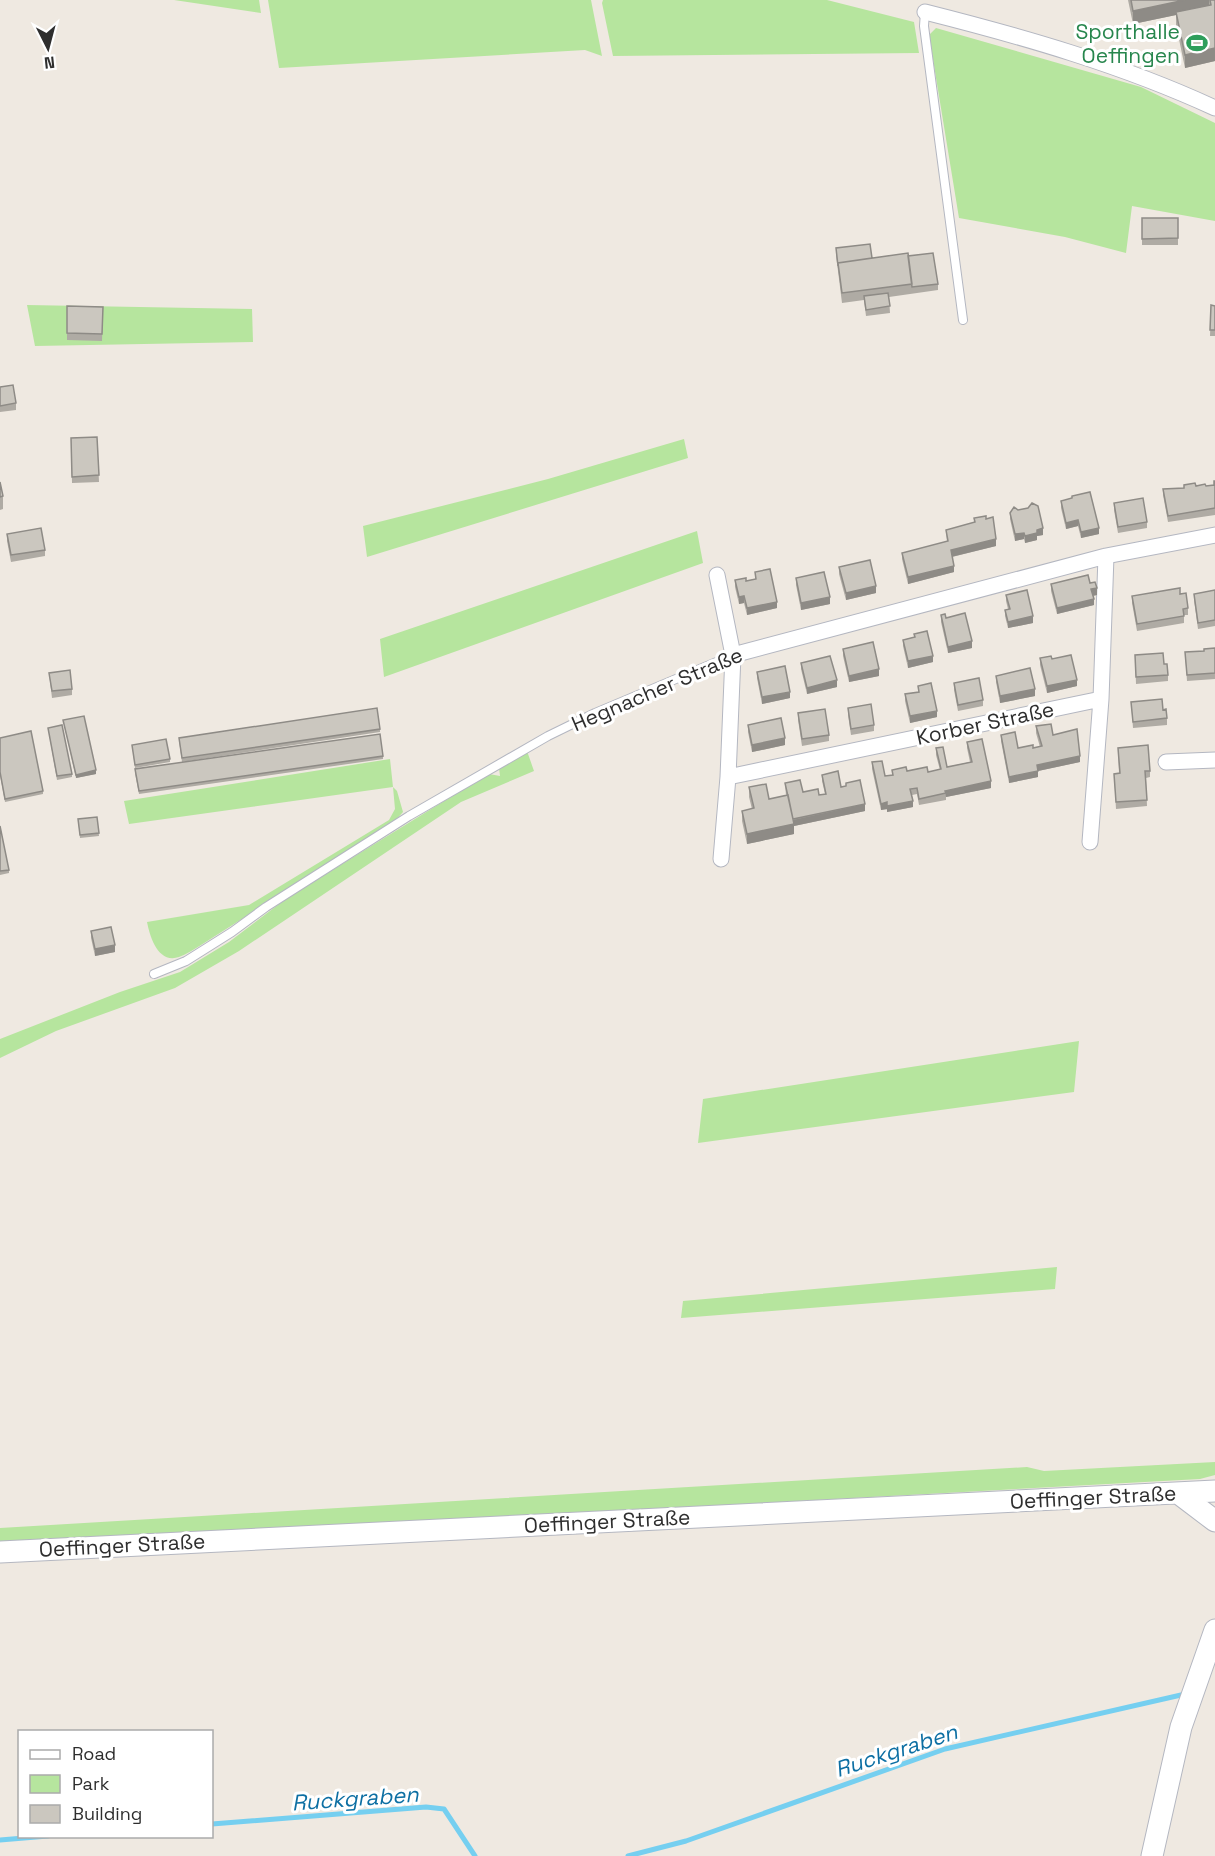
<svg xmlns="http://www.w3.org/2000/svg" width="1215" height="1856" viewBox="0 0 1215 1856" font-family="'Space Grotesk',sans-serif">
<style>
.green{fill:#b6e59e}
.lines{fill:none;stroke-linecap:round;stroke-linejoin:round}
.stream{stroke:#75cff0;stroke-width:5}
.lane-casing{stroke:#b4b7c1;stroke-width:10}
.street-casing{stroke:#b4b7c1;stroke-width:17}
.secondary-casing{stroke:#b4b7c1;stroke-width:23}
.lane{stroke:#fff;stroke-width:8}
.street{stroke:#fff;stroke-width:15}
.secondary{stroke:#fff;stroke-width:21}
.wall{fill:#afaba4}
.shaded-wall{fill:#8e8b86}
.building{fill:#cbc7bf;stroke:#8e8b86;stroke-width:1.5}
.labels{text-anchor:middle;dominant-baseline:central;stroke-width:6;stroke-linejoin:round;paint-order:stroke}
.leisure-label{font-size:21px;fill:#27864d;stroke:#fff;text-anchor:end}
.street-label{font-size:21px;fill:#2e2e2e;stroke:#fff}
.water-label{font-size:22px;font-style:italic;fill:#0d6fa3;stroke:#fff}
</style>
<rect width="100%" height="100%" fill="#efe9e1"/>
<path class="green" d="M174 0H259L261 13Z
M268 0H591L602 56 585 50 279 68Z
M603 0H827L914 22 919 53 613 56 602 3Z
M936 28 1141 87 1215 123V221L1132 206 1126 253 1065 237 959 218 929 35Z
M27 305 252 309 253 342 35 346Z
M684 439 688 458 367 557 363 526 548 479Z
M697 531 703 563 384 677 380 639Z
M527 751 534 771 461 802 239 951 175 988 56 1031 0 1058V1039L120 992 180 972 229 942 287 898 436 806 489 774 500 776 499 768Z
M390 759 393 787 397 791 403 812 394 822 201 945C194 949 187 954 179 957 158 964 150 937 147 922L249 905 389 820 395 809 393 787 129 824 124 801Z
M1079 1041 1074 1092 698 1143 703 1099Z
M1057 1267 1055 1289 681 1318 683 1301Z
M1215 1462V1475L1200 1479 0 1545V1528L1027 1467 1044 1471Z"/>
<g class="lines">
<path class="stream" d="M212 1824 426 1807 444 1809 475 1856
M0 1840 48 1836
M628 1856 686 1841 945 1749 1181 1695"/>
<defs>
<path id="lane" d="M925 12 924 26 963 320
M154 974 186 961 232 932 266 907 409 816 548 736 595 713 733 655"/>
<path id="street" d="M925 12C1024 37 1122 65 1215 108
M717 575 733 655 728 777 721 859
M733 655 1106 556 1215 535
M1166 762 1215 760
M728 777 1101 699 1106 556
M1090 842 1101 699"/>
<path id="secondary" d="M1178 1493 1215 1521
M0 1552 1215 1491
M1152 1856 1181 1727 1215 1630"/>
</defs>
<use href="#lane" class="lane-casing"/>
<use href="#street" class="street-casing"/>
<use href="#secondary" class="secondary-casing"/>
<use href="#lane" class="lane"/>
<use href="#street" class="street"/>
<use href="#secondary" class="secondary"/>
</g>
<path class="wall" d="M1128 0H1215V61L1185 68 1176 25V15L1133 24Z
M1142 218H1178V245H1142Z
M836 248 872 258 908 256 938 284V290L889 297 890 313 866 316 864 300 842 303 836 255Z
M1211 305 1215 306V336H1210Z
M67 306 103 307 102 341 67 340Z
M0 387 16 403V410L0 412Z
M97 437 99 482 72 483 71 438Z
M1214 481H1215V515L1168 522 1163 495V489L1184 488 1196 486H1206L1214 485Z
M0 482 3 496V509L0 510Z
M1072 496 1099 534 1081 538 1078 526 1066 529 1061 508V501L1072 499Z
M1114 503 1147 522V528L1118 533 1114 510Z
M1010 513 1043 535 1037 536V540L1025 543 1024 539 1015 541 1010 519Z
M974 518 996 546 952 557 954 572 908 584 902 559V553L947 542 946 530 974 523Z
M7 534 45 550V556L11 562 7 541Z
M839 567 876 593 846 600 839 574Z
M755 572 777 608 747 615 744 603 739 604 735 587V580L746 581 755 579Z
M796 578 830 604 801 610 796 585Z
M1090 583 1097 595 1093 596 1094 605 1057 614 1051 591V584Z
M1215 590V626L1198 629 1194 600V594Z
M1006 595 1033 623 1008 628 1005 616V610L1008 609 1006 601Z
M1132 596 1188 608V615H1184V623L1137 631 1132 603Z
M941 615 972 648 948 653 941 622Z
M914 634 933 662 908 668 903 646V640L914 637Z
M1215 648V679L1187 681 1185 652 1204 651Z
M843 649 879 676 849 682 843 656Z
M1135 655 1164 664 1168 675V681L1136 684Z
M1040 658 1052 659 1077 686 1047 693 1040 665Z
M801 663 837 687 807 694 801 669Z
M757 672 790 698 762 704 757 678Z
M49 673 72 689V695L52 698Z
M996 676 1035 696 1000 703 996 682Z
M954 683 983 700V706L958 711 954 690Z
M918 686 937 717 910 723 905 701V694L918 692Z
M1131 702 1163 710 1167 718V725L1133 728Z
M848 708 874 725V731L851 735 848 715Z
M798 713 829 735V741L802 746 798 720Z
M63 720 96 774 76 778Z
M748 725 785 745 752 752 748 732Z
M1036 726 1053 735 1080 762 1038 771V777L1009 783 1001 741V735L1018 748H1033L1040 747 1036 733Z
M48 728 72 774V777L57 780Z
M380 729V732L182 762 179 741V738Z
M0 738 43 791V794L5 802 0 775Z
M967 742 991 788 946 797V800L919 805 917 794 912 795 913 807 887 812V809L881 810 872 769V762L885 776 892 775V770L928 772 940 770 936 755V748L947 767 970 762 967 748Z
M132 745 170 759V762L135 768Z
M1118 748 1150 771V777L1146 778 1147 806 1116 809 1114 774 1119 773Z
M383 756V759L139 794 135 773V769Z
M822 775 841 787 846 786V783L865 811 794 826V834L747 844 742 821V811L752 809 749 797V787L769 799 786 796 785 783 803 792 819 795 825 794 822 781Z
M97 817 99 836 80 838 78 819Z
M0 826 9 870V873L0 875Z
M91 931 115 952 95 956 91 938Z"/>
<path class="shaded-wall" d="M1185 0H1209V8L1176 12V15L1133 24V11Z
M1215 48V61L1185 68V55Z
M1078 520V526L1066 529V523Z
M1043 528V535L1037 536V540L1025 543V536L1037 530Z
M1099 528V534L1081 538V532Z
M1024 533V539L1015 541V534Z
M996 539V546L951 557V550Z
M954 566V572L908 584V577Z
M876 586V593L846 600V593Z
M1097 588V595L1091 596V589Z
M744 596V603L739 604V597Z
M830 597V604L801 610V603Z
M1094 599V605L1057 614V608Z
M777 602V608L747 615V608Z
M1033 616V623L1008 628V622Z
M972 641V648L948 653V647Z
M933 656V662L908 668V661Z
M879 669V676L849 682V676Z
M837 680V687L807 694V688Z
M1077 680V686L1047 693V686Z
M1035 689V696L1000 703V696Z
M790 692V698L762 704V697Z
M937 711V717L910 723V716Z
M785 738V745L752 752V745Z
M1080 756V762L1038 771V777L1009 783V777L1037 765Z
M96 770V774L76 778V775Z
M991 781V788L946 797 945 791Z
M913 801V807L887 812V806Z
M887 802V809L881 810V804Z
M865 804V811L794 826V834L747 844V834L793 820Z
M115 945V952L95 956V949Z"/>
<path class="building" d="M1131 0H1185L1133 11Z
M1210 0H1215V48L1185 55 1176 12 1211 5Z
M1142 218H1178V238L1142 239Z
M870 244 872 258 838 263V266L836 248Z
M908 253 912 284 842 293 838 263Z
M933 253 938 284 912 287 908 256Z
M888 293 890 306 866 310 864 296Z
M1211 305 1215 306V330H1210Z
M67 306 103 307 102 334 67 333Z
M13 385 16 403 0 406V387Z
M97 437 99 475 72 477 71 438Z
M1214 481H1215V508L1168 516 1163 489 1184 488V485L1195 483 1196 486 1205 484 1206 486 1214 485Z
M0 482 3 496 0 497Z
M1090 492 1099 528 1081 532 1078 520 1066 523 1061 501 1072 498V496Z
M1143 498 1147 522 1118 527 1114 503Z
M1032 503 1038 506 1043 528 1037 530V533L1025 536 1024 533 1015 534 1010 513 1014 507 1018 510 1028 508Z
M986 516V519L993 517 996 539 951 550 954 566 908 577 902 553 948 541 946 530 975 522 974 518Z
M41 528 45 550 11 555 7 534Z
M870 560 876 586 846 593 839 567Z
M770 569 777 602 747 608 744 596 739 597 735 580 746 578V581L756 579 755 572Z
M824 572 830 597 801 603 796 578Z
M1088 575 1090 583 1095 582 1097 588 1091 589 1094 599 1057 608 1051 584Z
M1180 588V594L1186 593 1188 608 1183 609 1184 616 1137 624 1132 596Z
M1027 590 1033 616 1008 622 1005 610 1010 609 1006 595Z
M1215 590V620L1198 623 1194 594Z
M965 613 972 641 948 647 941 615 945 614 946 618Z
M927 631 933 656 908 661 903 640 915 637 914 634Z
M873 642 879 669 849 676 843 649Z
M1215 648V673L1187 675 1185 652 1204 651V649Z
M1163 653 1164 664H1167L1168 675 1136 677 1135 655Z
M1071 655 1077 680 1047 686 1040 658 1051 656 1052 659Z
M830 656 837 680 807 688 801 663Z
M785 666 790 692 762 697 757 672Z
M1030 668 1035 689 1000 696 996 676Z
M70 670 72 689 52 691 49 673Z
M979 678 983 700 958 705 954 683Z
M931 683 937 711 910 716 905 694 919 692 918 686Z
M1162 699 1163 710 1166 709 1167 718 1133 722 1131 702Z
M871 704 874 725 851 729 848 708Z
M377 708 380 729 182 758 179 738Z
M825 709 829 735 802 739 798 713Z
M84 716 96 770 76 775 63 720Z
M781 718 785 738 752 745 748 725Z
M1051 724 1053 735 1077 729 1080 756 1037 765 1038 771 1009 777 1001 735 1015 732 1018 748 1033 745V748L1042 746 1036 726Z
M62 725 72 774 57 776 48 728Z
M31 731 43 791 5 799 0 772V738Z
M380 734 383 756 139 791 135 769Z
M166 739 170 759 135 765 132 745Z
M982 739 991 781 945 791 946 793 919 799 917 788 910 789 913 801 887 806V802L881 804 872 762 882 761 885 776 893 775 892 770 906 767 907 771 927 767 928 772 941 769 936 748 943 747 947 767 972 762 967 742Z
M1148 745 1150 771H1145L1147 800 1116 802 1114 774 1120 773 1118 748Z
M838 771 841 787 846 786V783L860 780 865 804 793 819 785 783 800 780 803 792 818 789 819 795 826 794 822 775Z
M766 784 769 799 788 795 794 824 747 834 742 811 754 808 749 787Z
M97 817 99 833 80 835 78 819Z
M0 826 9 870 0 871Z
M111 927 115 945 95 949 91 931Z"/>
<defs>
<symbol id="stadium-bare" viewBox="-9 -9 18 18"><path d="M0-5a6.5 5 0 1 0 0 10a6.5 5 0 1 0 0-10ZM-3.5-1.8h7v3.6h-7Z" fill="#2e9e5b" stroke="#fff" stroke-width="2.5" paint-order="stroke"/></symbol>
</defs>
<g fill-rule="evenodd">
<use href="#stadium-bare" x="1182" y="28" width="30" height="30"/>
</g>
<g class="labels">
<g class="leisure-label">
<text x="1180" y="31">Sporthalle<tspan x="1180" dy="24">Oeffingen</tspan></text>
</g>
<g class="street-label">
<text transform="translate(657 689) rotate(-23)">Hegnacher Straße</text>
<text transform="translate(985 723) rotate(-12)">Korber Straße</text>
<text transform="translate(1093 1497) rotate(-3)">Oeffinger Straße</text>
<text transform="translate(607 1521) rotate(-3)">Oeffinger Straße</text>
<text transform="translate(122 1545) rotate(-3)">Oeffinger Straße</text>
</g>
<g class="water-label">
<text transform="translate(896 1750) rotate(-18)">Ruckgraben</text>
<text transform="translate(355 1798) rotate(-4)">Ruckgraben</text>
</g>
</g>
<rect x="18" y="1730" width="195" height="108" fill="#ffffff" stroke="#ababab" stroke-width="1.5"/>
<rect x="30" y="1750" width="30" height="9" fill="#ffffff" stroke="#ababab" stroke-width="1.5"/>
<text x="72" y="1760" font-size="18" fill="#2e2e2e">Road</text>
<rect x="30" y="1775" width="30" height="18" fill="#b6e59e" stroke="#ababab" stroke-width="1.5"/>
<text x="72" y="1790" font-size="18" fill="#2e2e2e">Park</text>
<rect x="30" y="1805" width="30" height="18" fill="#cbc7bf" stroke="#ababab" stroke-width="1.5"/>
<text x="72" y="1820" font-size="18" fill="#2e2e2e">Building</text>
<g transform="translate(48 48) rotate(174)" stroke="#ffffff" stroke-width="4.5" paint-order="stroke">
<path d="M0-4.5L10 22L0 15L-10 22Z" fill="#2e2e2e"/>
<text y="-9" font-size="16" font-weight="bold" text-anchor="middle" fill="#2e2e2e">N</text>
</g>
</svg>
